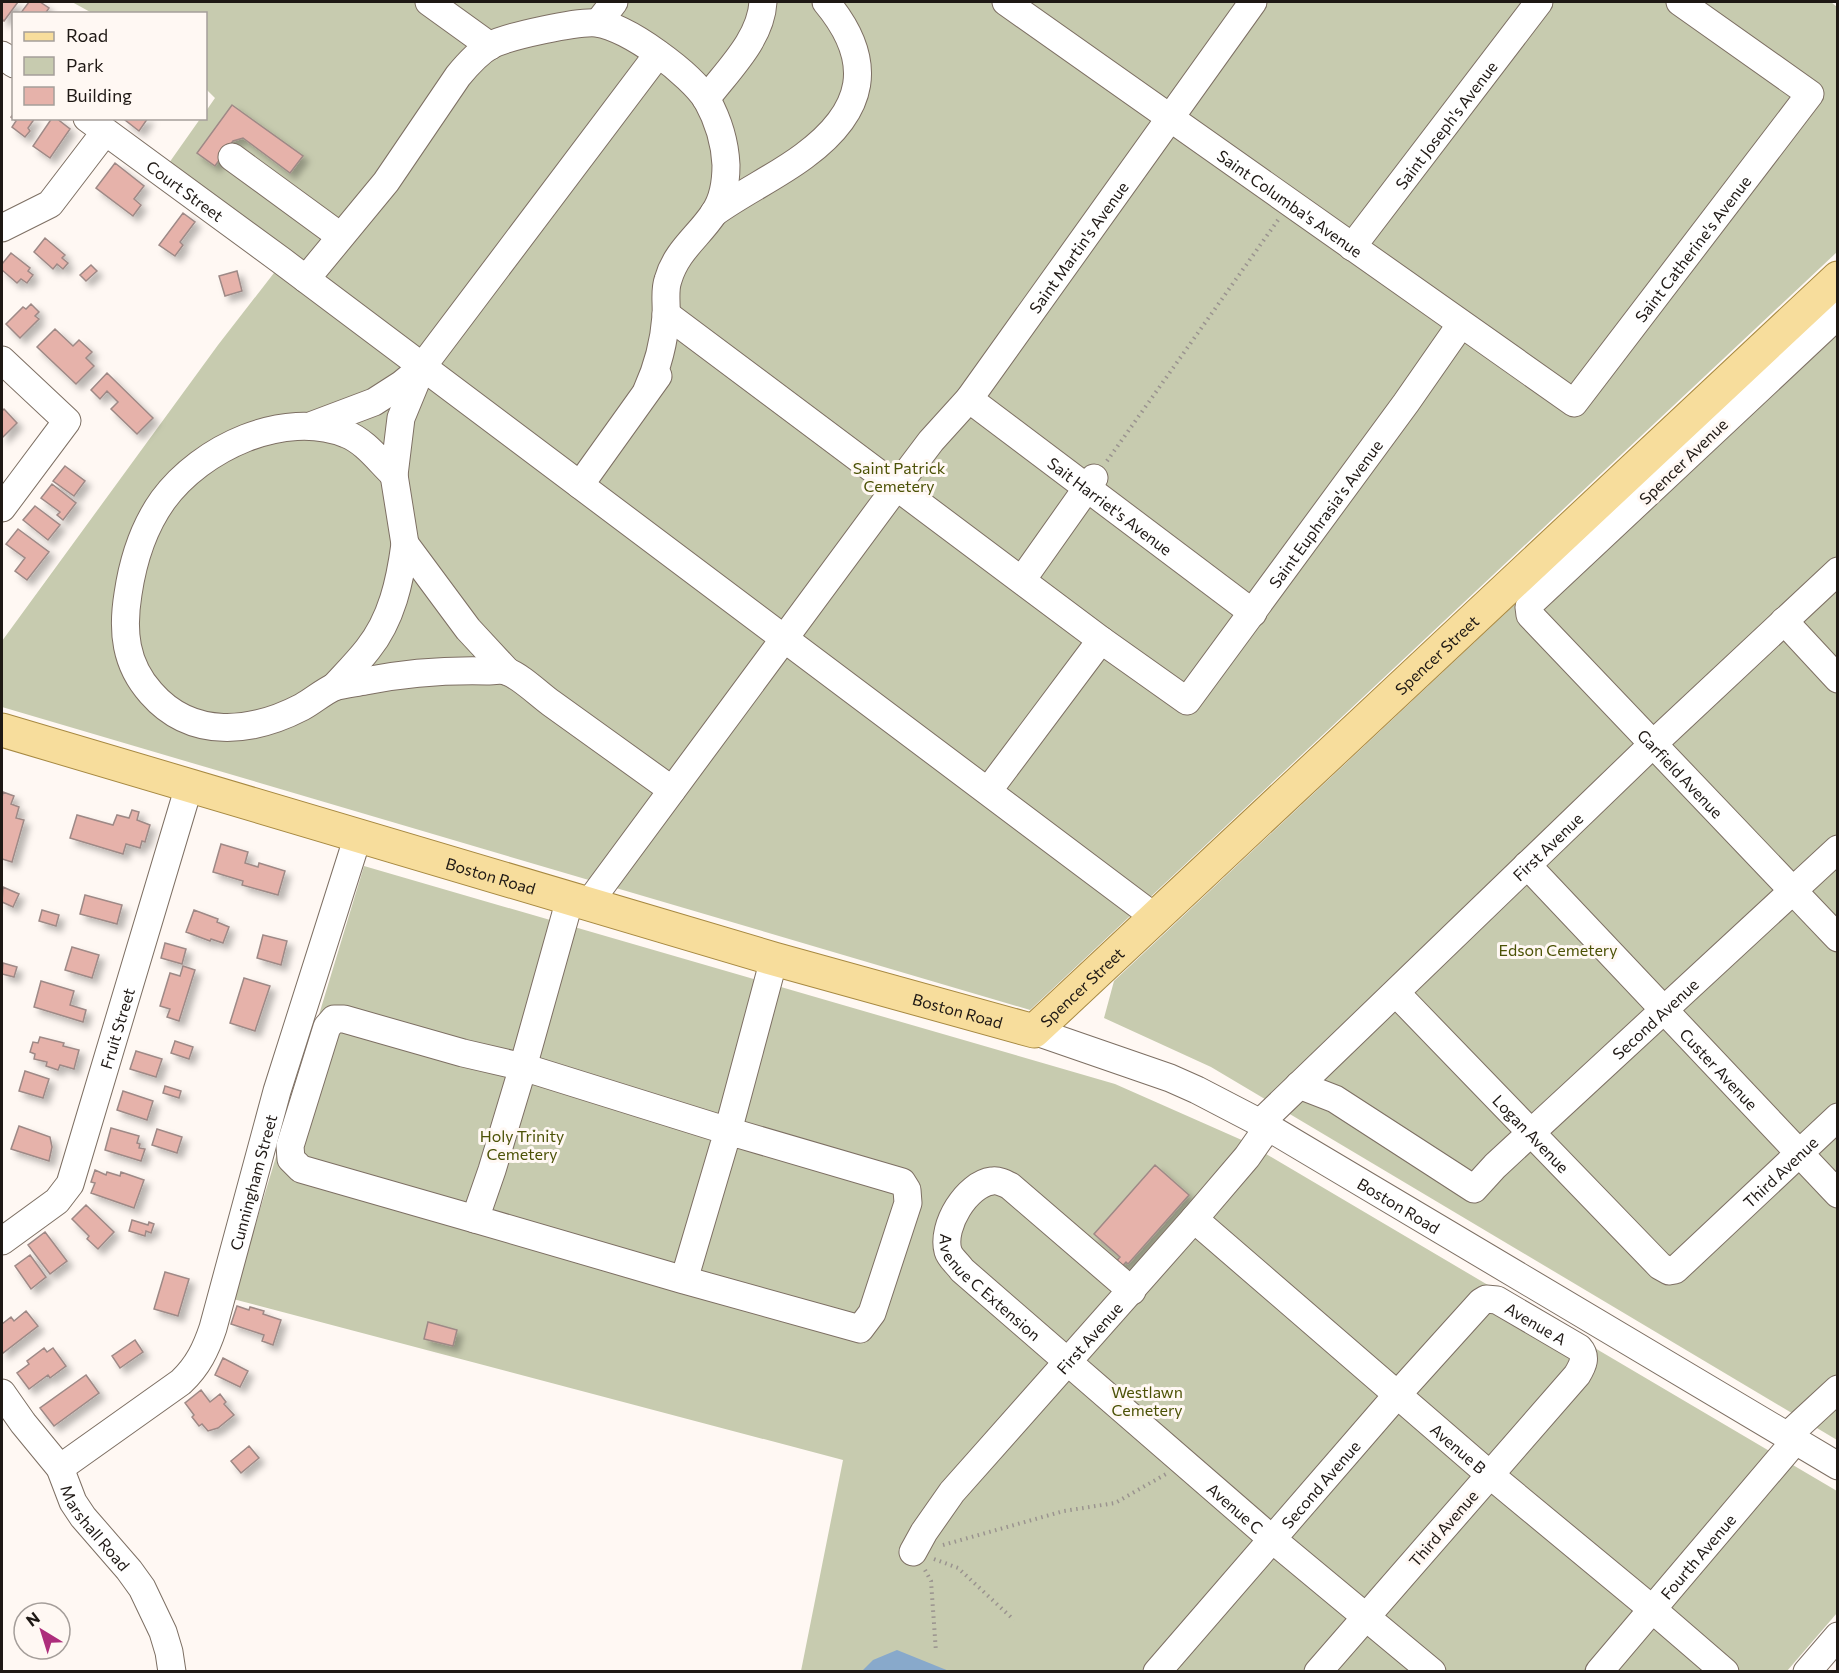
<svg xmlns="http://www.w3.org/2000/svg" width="1839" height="1673" viewBox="0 0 1839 1673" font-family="Commissioner,sans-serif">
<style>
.green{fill:#c7cbaf}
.water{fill:#88a9cb}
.building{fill:#e6b2aa;stroke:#9e8986;stroke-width:1.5;filter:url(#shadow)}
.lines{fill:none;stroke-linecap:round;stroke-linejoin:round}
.minor-casing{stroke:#7d6f63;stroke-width:29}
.major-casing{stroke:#a78942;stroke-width:35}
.path{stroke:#9a938f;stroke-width:4;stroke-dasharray:1.5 4.5;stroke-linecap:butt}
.minor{stroke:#fff;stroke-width:27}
.major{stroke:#f7dd9c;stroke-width:33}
.labels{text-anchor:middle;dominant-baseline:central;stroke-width:6;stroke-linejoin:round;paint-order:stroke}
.street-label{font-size:16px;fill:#1e1814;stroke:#fff8f3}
.park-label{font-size:16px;fill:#4c5206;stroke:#fff8f3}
</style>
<defs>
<filter id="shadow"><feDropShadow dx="5.5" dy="5.5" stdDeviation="3" flood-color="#0004"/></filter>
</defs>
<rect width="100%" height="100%" fill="#fff8f3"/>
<path class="green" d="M72 2H1831L1837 7V252L1030 1010 2 707V641L218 345 291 251 169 163 200 119 206 118V111L215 98 206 89V14L92 13Z
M1837 302V1440L1211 1067 1104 1018 1114 981Z
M364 866 1115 1084 1244 1141 1837 1491V1613L1787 1671H801L843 1460 233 1299Z"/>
<path class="water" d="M897 1650 949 1671H862L873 1660Z"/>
<path class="building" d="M2 2H18L4 21 2 19Z
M29 2H40L49 8 45 14H20Z
M232 105 303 156 290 173 243 138 233 141 215 166 197 153Z
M14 113V118H35L28 128 30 131 25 137 12 127 16 121 11 117Z
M52 118H56L70 129 50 158 33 146Z
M126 118H148L139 131 125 120Z
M115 163 144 186 134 199 141 205 133 216 96 188Z
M183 213 195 222 180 242 183 245 175 256 159 245Z
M45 238 65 255 62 258 68 263 63 269 57 264 53 269 34 252Z
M11 253 30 268 28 271 33 275 27 283 21 279 17 283 2 270V264Z
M91 265 97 271 86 281 80 275Z
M237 271 242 291 225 296 219 276Z
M31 304 39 312 35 316 39 319 20 338 6 324 23 307 26 309Z
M55 329 73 346 79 340 92 352 86 358 94 366 76 384 37 347Z
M107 373 153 418 137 434 111 409 118 402 107 391 100 399 91 390Z
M4 409 17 423 2 438V411Z
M65 466 85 481 74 496 53 481Z
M52 484 76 503 63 520 57 515 60 512 41 498Z
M35 506 60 525 48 540 23 520Z
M18 529 49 552 27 580 15 571 25 558 6 544Z
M3 792 14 796 11 804 19 807 16 818 24 820 12 862 2 859V798Z
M132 810 139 812 137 820 150 825 145 842 142 841 140 848 126 844 123 854 70 838 77 815 113 825 117 815 129 818Z
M221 844 248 852 245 863 258 867 259 863 285 871 278 895 242 885 243 881 213 872Z
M3 887 19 894 13 907 2 902Z
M85 895 122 905 117 924 80 914Z
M42 910 59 915 56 926 39 921Z
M194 910 218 919 217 922 229 927 223 943 211 939 210 941 186 932Z
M263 935 287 941 281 965 257 958Z
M165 943 186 949 182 964 161 958Z
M72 947 99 955 92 978 65 970Z
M3 963 17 967 14 977 2 974Z
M183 966 195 970 179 1021 167 1017 170 1009 160 1006 170 973 180 976Z
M244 978 270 986 255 1031 230 1023Z
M41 981 74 991 70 1005 86 1010 83 1022 34 1007Z
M40 1037 64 1043 63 1046 79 1050 74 1069 60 1065 58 1070 46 1066 47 1062 34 1059 35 1054 30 1052 33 1042 38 1043Z
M175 1041 193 1047 189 1059 171 1053Z
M136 1051 162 1059 156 1077 130 1069Z
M25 1071 49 1079 43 1098 19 1091Z
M165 1086 181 1091 179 1098 163 1093Z
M123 1091 153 1101 147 1120 117 1110Z
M19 1126 50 1137 52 1147 49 1161 11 1149Z
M111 1128 139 1136 137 1143 140 1144 139 1148 145 1149 141 1161 105 1150Z
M157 1129 182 1137 177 1153 152 1145Z
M1155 1165 1189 1195 1128 1264 1126 1262 1116 1273 1110 1268 1120 1257 1094 1234Z
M95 1170 106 1175 107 1172 120 1176 121 1172 144 1180 134 1208 91 1193 95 1183 91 1182Z
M86 1205 114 1232 98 1249 87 1239 89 1236 72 1219Z
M132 1220 148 1225 149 1222 154 1224 151 1233 146 1231 145 1236 129 1231Z
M45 1232 67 1261 50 1274 28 1245Z
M30 1255 46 1277 31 1289 15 1266Z
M165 1272 189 1279 178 1316 154 1309Z
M237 1306 249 1310 250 1307 264 1311 263 1314 281 1320 273 1345 262 1341 264 1335 231 1324Z
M26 1311 38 1326 3 1353 2 1351V1324L11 1317 14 1321Z
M428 1322 457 1330 453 1346 424 1339Z
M135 1340 143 1352 120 1368 112 1356Z
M44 1348 47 1352 53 1348 66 1366 50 1378 48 1375 29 1389 17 1373 29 1364 27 1361Z
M223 1358 248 1371 240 1387 215 1375Z
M86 1375 99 1393 54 1426 40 1408Z
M201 1390 210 1402 220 1394 226 1402 224 1404 234 1415 218 1428 208 1431 202 1424 199 1426 192 1417 194 1415 185 1403Z
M249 1446 259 1458 241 1473 231 1461Z"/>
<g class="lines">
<defs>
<g id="minor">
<path d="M429 2 490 46"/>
<path id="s1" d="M1006 2 1574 403 1810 94 1680 2"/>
<path d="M598 23 614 2"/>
<path d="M658 54 422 367 401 418 394 475C380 462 365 441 346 434 284 409 201 448 163 500 143 528 133 560 128 594 122 631 125 664 151 693 192 740 252 733 302 707 313 701 323 692 334 687 343 684 355 683 365 681 406 673 446 670 487 671 493 671 502 669 508 672 520 676 540 695 551 703 591 732 632 761 672 790"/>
<path d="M2 55 14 64"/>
<path d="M706 99C728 70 761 39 763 2"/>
<path id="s2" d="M87 118 282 261 1156 918"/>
<path d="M232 157 340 236"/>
<path d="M714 213C743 192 776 177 804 156 865 111 876 62 826 2"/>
<path d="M2 228 50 204 105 132"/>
<path id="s3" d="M1352 247 1539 2"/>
<path d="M306 279 386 182 458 76C467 65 479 52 491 45 509 36 578 21 597 23 628 27 691 74 707 100 718 120 725 143 726 165 726 181 723 200 714 213 699 236 676 251 668 280 664 291 667 304 666 316 664 343 658 366 647 390"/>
<path id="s4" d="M666 314 1101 640 1187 701 1406 403 1461 324"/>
<path id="s5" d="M1838 315 1533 601 1529 607 1530 615 1838 938"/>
<path d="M2 360 67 421 2 508"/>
<path id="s6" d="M969 399 1253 613"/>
<path d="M313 425 374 402 402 384 420 369"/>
<path d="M394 475 405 544"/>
<path d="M580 485 658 376"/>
<path d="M1022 580 1094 478"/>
<path d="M1784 621 1838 679"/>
<path d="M334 687C345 675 358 662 368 649 392 619 400 581 405 544L468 629 507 671"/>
<path d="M988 791 1101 640"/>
<path id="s7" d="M1527 865 1838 1194"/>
<path id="s8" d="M588 904 897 486 931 441 969 399 1253 2"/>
<path id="s9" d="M1396 993 1660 1266 1669 1271 1675 1270 1838 1117"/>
<path id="s10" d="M1034 1031 1170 1078 1197 1090 1268 1127 1838 1466"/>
<path id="s11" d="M1299 1085 1335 1099 1474 1189 1495 1166 1838 849"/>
<path id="s12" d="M1260 1123 1653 744 1838 571"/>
<path d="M475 1219 301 1169 291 1159 290 1146 327 1027 334 1019H344L463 1053 523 1067 570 899"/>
<path id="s13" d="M1194 1219 1489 1474 1652 1609 1725 1672"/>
<path id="s14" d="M2 1241 57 1201 70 1184 189 786"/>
<path d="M684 1280 475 1219 492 1170 523 1067 728 1131 902 1182 907 1190 908 1203 872 1313 860 1329 684 1280 728 1131 774 959"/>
<path id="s15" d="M1132 1291 1010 1186C1004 1183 998 1180 992 1181 967 1184 941 1226 948 1251 950 1258 958 1264 962 1270L1272 1539 1432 1672"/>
<path id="s16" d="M2 1393 23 1423 60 1468 73 1502 83 1517 129 1570 142 1588 163 1632 169 1652 172 1672"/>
<path d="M1787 1436 1838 1389"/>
<path id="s17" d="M60 1468 181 1382C198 1366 206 1349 213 1328L277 1091 358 836"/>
<path id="s18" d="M913 1552 924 1532 952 1492 1194 1219 1247 1157 1268 1127"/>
<path id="s19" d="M1157 1672 1397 1395 1481 1302 1486 1299 1497 1300 1579 1348C1587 1357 1583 1365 1577 1375L1318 1672"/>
<path id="s20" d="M1599 1672 1795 1441"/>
<path d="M1807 1672 1838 1636"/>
</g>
<g id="major">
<path id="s21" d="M2 730 774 959 1034 1031 1838 278"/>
</g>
</defs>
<use href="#minor" class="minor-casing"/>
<use href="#major" class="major-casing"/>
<path class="path" d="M1107 461 1278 220
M943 1545 1064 1511 1115 1503 1166 1474
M934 1559 958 1568 1014 1620
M925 1570 931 1581 936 1652"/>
<use href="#minor" class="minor"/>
<use href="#major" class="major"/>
</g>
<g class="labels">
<g class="street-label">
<text stroke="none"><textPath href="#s3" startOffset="154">Saint Joseph's Avenue</textPath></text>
<text stroke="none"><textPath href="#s2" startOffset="122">Court Street</textPath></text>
<text stroke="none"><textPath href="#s1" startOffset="348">Saint Columba's Avenue</textPath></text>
<text stroke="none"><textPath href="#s8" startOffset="820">Saint Martin's Avenue</textPath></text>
<text stroke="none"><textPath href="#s1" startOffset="890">Saint Catherine's Avenue</textPath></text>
<text transform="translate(1683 461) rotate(-44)">Spencer Avenue</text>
<text stroke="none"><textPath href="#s6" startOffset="177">Sait Harriet's Avenue</textPath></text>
<text stroke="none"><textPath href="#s4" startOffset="882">Saint Euphrasia's Avenue</textPath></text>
<text stroke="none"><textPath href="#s21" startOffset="1626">Spencer Street</textPath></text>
<text stroke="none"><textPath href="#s5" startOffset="652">Garfield Avenue</textPath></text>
<text stroke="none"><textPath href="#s12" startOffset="399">First Avenue</textPath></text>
<text stroke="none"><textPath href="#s21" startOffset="510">Boston Road</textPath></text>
<text stroke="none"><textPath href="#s21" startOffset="1140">Spencer Street</textPath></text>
<text stroke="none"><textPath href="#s21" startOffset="996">Boston Road</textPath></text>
<text stroke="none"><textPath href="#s11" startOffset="453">Second Avenue</textPath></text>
<text stroke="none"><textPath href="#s14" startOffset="252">Fruit Street</textPath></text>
<text stroke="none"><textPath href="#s7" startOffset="280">Custer Avenue</textPath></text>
<text stroke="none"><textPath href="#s9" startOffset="195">Logan Avenue</textPath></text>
<text stroke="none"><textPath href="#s9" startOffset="540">Third Avenue</textPath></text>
<text stroke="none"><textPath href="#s17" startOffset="363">Cunningham Street</textPath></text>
<text stroke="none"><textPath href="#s10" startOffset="406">Boston Road</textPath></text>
<text stroke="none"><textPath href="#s15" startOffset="324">Avenue C Extension</textPath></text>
<text stroke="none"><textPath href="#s19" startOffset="554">Avenue A</textPath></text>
<text stroke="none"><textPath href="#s18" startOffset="278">First Avenue</textPath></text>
<text stroke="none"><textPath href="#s13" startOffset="350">Avenue B</textPath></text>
<text stroke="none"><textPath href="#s19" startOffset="249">Second Avenue</textPath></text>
<text stroke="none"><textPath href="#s15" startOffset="656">Avenue C</textPath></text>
<text stroke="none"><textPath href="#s16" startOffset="165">Marshall Road</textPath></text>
<text transform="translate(1443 1528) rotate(-49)">Third Avenue</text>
<text stroke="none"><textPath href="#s20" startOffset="152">Fourth Avenue</textPath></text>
</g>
<g class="park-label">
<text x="899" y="467">Saint Patrick<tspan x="899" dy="18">Cemetery</tspan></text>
<text x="1558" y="949">Edson Cemetery</text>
<text x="522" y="1135">Holy Trinity<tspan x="522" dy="18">Cemetery</tspan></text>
<text x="1147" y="1391">Westlawn<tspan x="1147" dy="18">Cemetery</tspan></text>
</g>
</g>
<rect width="1839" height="1673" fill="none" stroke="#1e1814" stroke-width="6"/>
<rect x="12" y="12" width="195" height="108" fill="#fff8f3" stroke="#a59e9a" stroke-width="1.5"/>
<rect x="24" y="32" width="30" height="9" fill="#f7dd9c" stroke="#a59e9a" stroke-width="1.5"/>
<text x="66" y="42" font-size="18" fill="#1e1814">Road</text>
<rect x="24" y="57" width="30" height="18" fill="#c7cbaf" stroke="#a59e9a" stroke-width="1.5"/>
<text x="66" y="72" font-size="18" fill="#1e1814">Park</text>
<rect x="24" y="87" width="30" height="18" fill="#e6b2aa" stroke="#a59e9a" stroke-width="1.5"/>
<text x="66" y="102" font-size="18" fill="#1e1814">Building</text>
<g transform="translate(42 1631) rotate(322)"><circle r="28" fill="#fff8f3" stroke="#a59e9a" stroke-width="1.5"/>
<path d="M0-4.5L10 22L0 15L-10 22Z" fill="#ad2e7c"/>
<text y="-9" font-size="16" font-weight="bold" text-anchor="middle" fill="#1e1814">N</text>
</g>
</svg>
